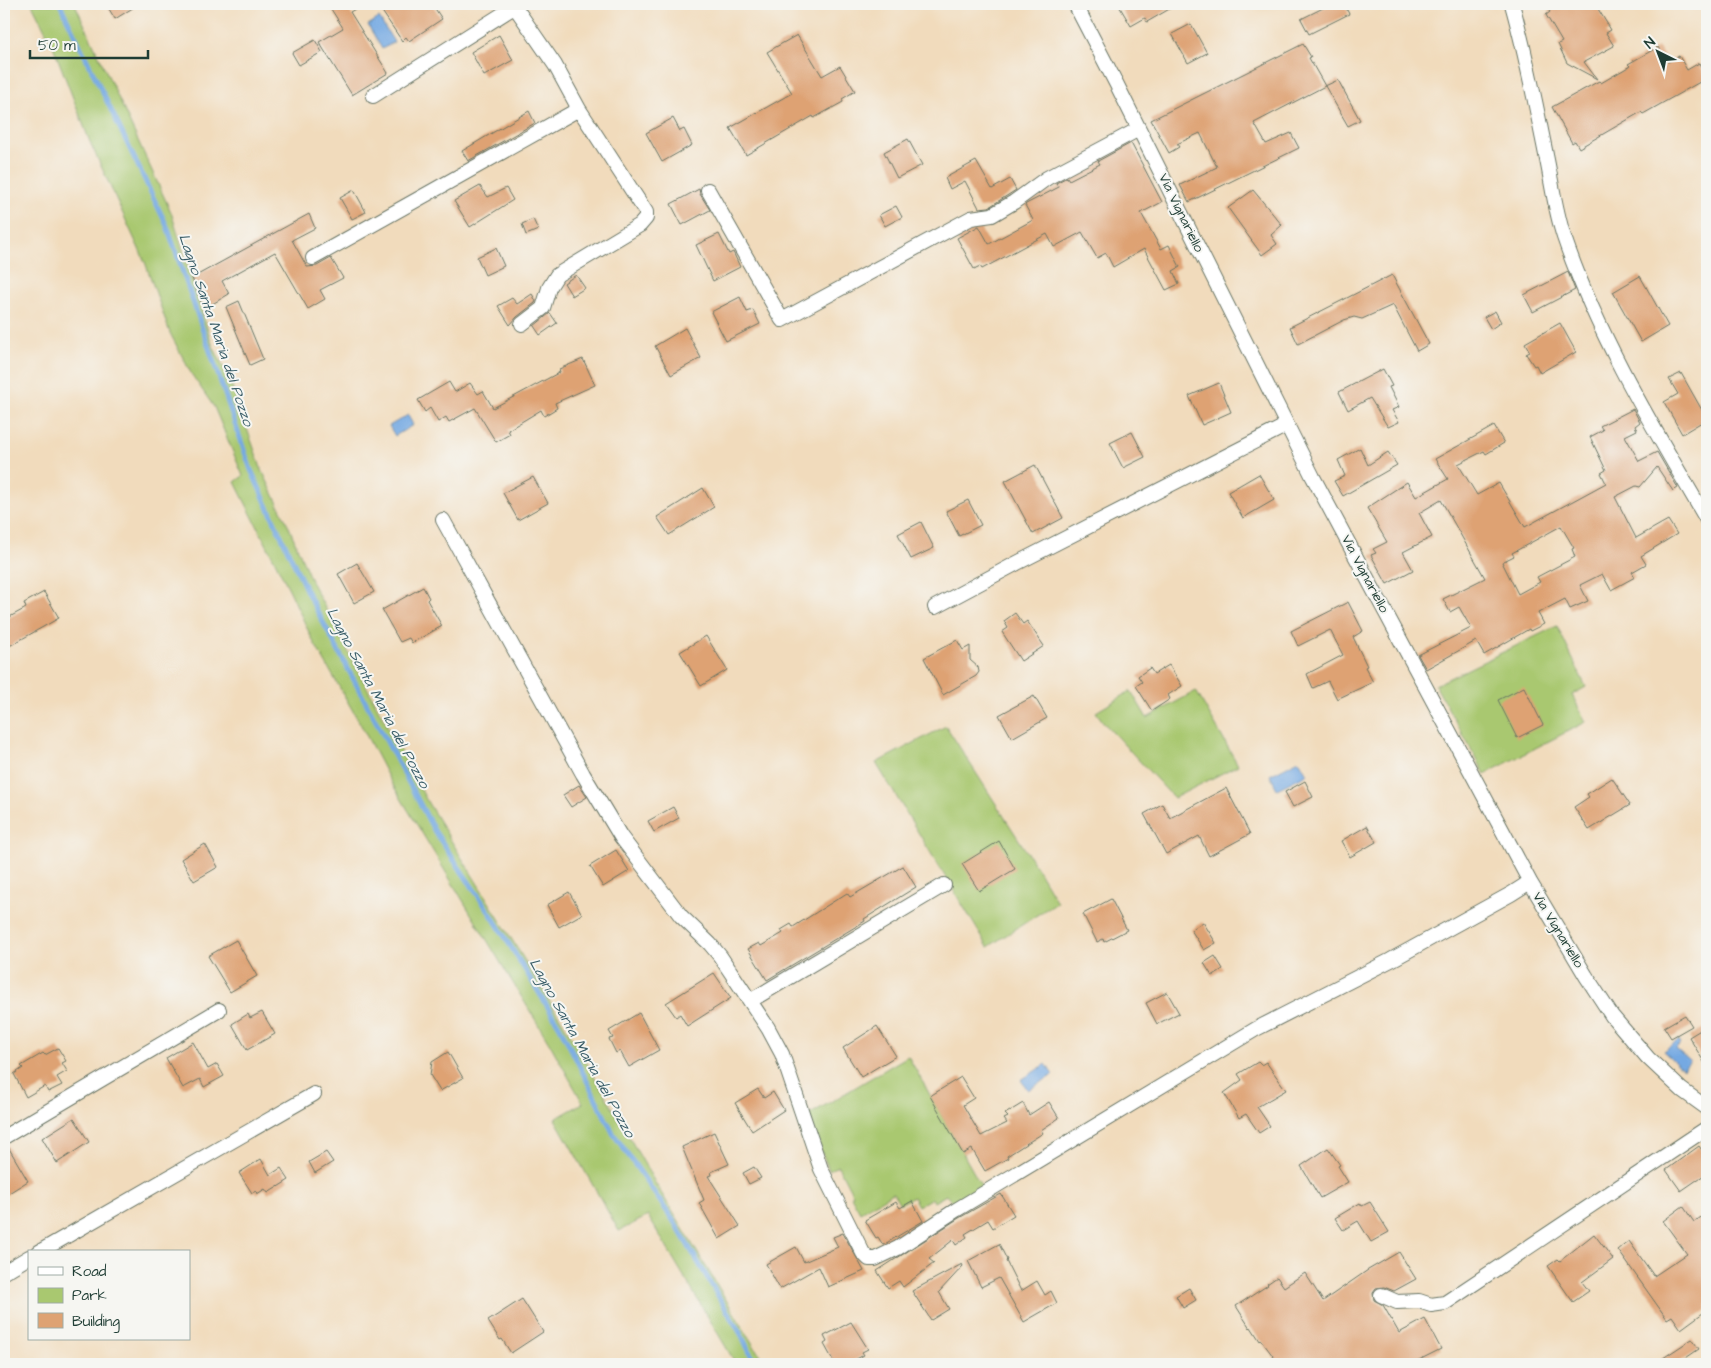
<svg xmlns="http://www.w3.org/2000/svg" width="1711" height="1368" viewBox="0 0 1711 1368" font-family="'Architects Daughter',sans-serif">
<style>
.green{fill:#a9c870;stroke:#648252}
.water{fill:#75a9e2;stroke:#4a738b}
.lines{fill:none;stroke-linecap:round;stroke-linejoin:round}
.stream{stroke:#75a9e2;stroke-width:5}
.building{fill:#dea273;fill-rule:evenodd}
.street-casing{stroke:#687464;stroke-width:16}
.street{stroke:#fff;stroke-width:14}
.labels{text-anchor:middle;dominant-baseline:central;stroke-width:4;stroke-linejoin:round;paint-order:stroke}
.street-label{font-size:14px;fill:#1f3d34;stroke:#f6f6f2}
.water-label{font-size:15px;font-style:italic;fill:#395d68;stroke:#f6f6f2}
</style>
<rect width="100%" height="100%" fill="#f6f6f2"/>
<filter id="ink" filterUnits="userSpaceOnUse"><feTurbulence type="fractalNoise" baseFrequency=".02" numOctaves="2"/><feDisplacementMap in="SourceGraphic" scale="10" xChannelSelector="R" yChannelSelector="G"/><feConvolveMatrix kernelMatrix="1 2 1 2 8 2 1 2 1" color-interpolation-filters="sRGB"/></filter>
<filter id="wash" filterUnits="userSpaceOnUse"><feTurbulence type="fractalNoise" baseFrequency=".0096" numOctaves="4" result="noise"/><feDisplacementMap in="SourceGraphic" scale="20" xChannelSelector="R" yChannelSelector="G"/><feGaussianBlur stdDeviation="1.12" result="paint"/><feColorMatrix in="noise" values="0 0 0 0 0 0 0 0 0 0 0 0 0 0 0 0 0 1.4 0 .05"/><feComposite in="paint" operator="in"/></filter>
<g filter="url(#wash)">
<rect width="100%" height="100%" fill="#f1dbbc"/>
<path class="green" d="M32 4H75L171 212 212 344 229 378 261 468 289 527 312 583 428 803 576 1044 657 1186 765 1364H736L648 1216 619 1231 555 1119 583 1103 550 1044 388 777 362 727 312 639 290 591 235 482 243 476 214 407 192 375 170 333 145 262 90 142 53 46Z
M1557 626 1586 687 1572 695 1586 722 1485 774 1435 685Z
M1131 691 1147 718 1196 691 1238 765 1174 798 1104 723 1096 712Z
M946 726 1037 868 1057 902 988 947 876 763Z
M908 1056 983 1189 955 1205 946 1195 934 1202 932 1198 918 1206 913 1197 900 1204 893 1193 860 1212 851 1196 853 1195 838 1166 829 1170 807 1116Z"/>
<path class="water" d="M379 18 394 42 382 49 368 25Z
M408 415 413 425 395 436 389 426Z
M1299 760 1307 774 1277 789 1270 775Z
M1679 1040 1681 1044 1676 1049 1690 1061 1683 1069 1663 1051Z
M1046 1064 1053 1075 1028 1090 1021 1080Z"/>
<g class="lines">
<path class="stream" d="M60 4 167 226 251 470 307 592 435 832 492 916 560 1027 613 1133 673 1220 742 1336 755 1364"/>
</g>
<g id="blocks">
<path class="building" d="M106 4H139L115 19Z
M340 4H364L350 12 388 73 352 95 319 42 343 28 331 9Z
M377 4H432L442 19 409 41 406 37 402 41Z
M1118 4H1178L1147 22 1145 18 1131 26Z
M1331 4H1344L1349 14 1309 34 1301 19Z
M1545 4H1595L1611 30 1606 33 1614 46 1584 62 1597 79 1567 63 1558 44 1562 42 1546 15 1550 12Z
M1191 24 1207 53 1188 63 1172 34Z
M499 35 513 60 484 76 471 52Z
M797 35 822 76 840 66 855 91 842 99 843 102 814 118 813 116 746 155 730 128 792 93 767 52Z
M315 40 322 52 299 65 292 53Z
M1303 44 1311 57 1309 58 1325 86 1254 123 1266 144 1291 133 1299 148 1189 202 1180 185 1217 167 1200 133 1177 144 1179 147 1169 153 1151 120Z
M1658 47 1668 62 1679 56 1687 70 1699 63 1707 78 1643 114 1641 112 1579 148 1575 141 1572 143 1552 107 1599 81 1601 83 1630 66 1628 64Z
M1338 80 1360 120 1348 126 1325 86Z
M529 111 535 123 468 161 462 151Z
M673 118 680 131 684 129 692 145 662 162 646 133Z
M908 139 922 165 897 178 884 152Z
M1131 143 1162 202 1141 213 1161 249 1169 245 1180 267 1173 271 1179 284 1166 290 1144 249 1113 267 1106 253 1097 258 1082 232 1054 247 1047 234 982 269 980 266 974 269 957 238 979 226 989 244 1033 220 1025 205 1026 204 1059 187 1056 183 1067 177 1069 180 1100 164 1098 161Z
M976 161 992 189 1010 179 1016 190 989 207 979 208 965 181 950 189 945 178Z
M480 186 488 197 506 188 513 200 470 227 454 201Z
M699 189 700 194 710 210 682 225 671 204Z
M354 190 366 212 352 219 340 198Z
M1253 190 1282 225 1271 235 1277 244 1262 255 1228 208Z
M896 206 902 217 885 226 879 215Z
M309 214 315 228 292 240 307 267 317 266 331 258 343 278 320 290 325 299 308 309 275 252 222 281 229 294 204 309 192 278Z
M533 219 538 230 526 235 522 224Z
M719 234 729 254 733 252 740 267 713 281 696 245Z
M496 248 504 266 485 275 477 257Z
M1568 272 1575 290 1533 312 1524 295Z
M576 275 585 288 572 296 564 283Z
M1392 275 1429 344 1417 351 1393 305 1362 319 1354 317 1344 320 1298 344 1290 327Z
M1640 276 1668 326 1641 342 1613 292Z
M532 294 536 301 535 303 517 317 510 325 498 306 512 298 517 304Z
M740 297 747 312 753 310 760 324 726 341 711 312Z
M239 301 263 359 250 365 226 307Z
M1495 311 1501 322 1491 329 1484 317Z
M550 313 557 323 540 335 534 326Z
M1560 323 1576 352 1540 373 1536 365 1534 366 1526 354 1530 352 1525 343Z
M685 328 701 358 671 375 655 346Z
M583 359 595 385 555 403 557 408 544 416 541 410 508 430 510 434 496 442 475 408 449 422 446 417 438 422 430 408 425 412 418 400 449 382 455 392 470 383 478 394 483 391 493 408 560 372 559 369Z
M1383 369 1392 386 1389 387 1399 407 1392 410 1399 422 1388 427 1370 398 1348 410 1339 392Z
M1681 373 1707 419 1682 434 1664 402 1678 394 1669 379Z
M1219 383 1231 412 1202 425 1189 396Z
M1633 409 1640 422 1635 426 1637 430 1625 436 1639 461 1657 452 1678 488 1673 491 1657 467 1640 487 1636 486 1615 497 1636 538 1668 520 1677 534 1641 556 1646 564 1632 572 1635 577 1611 590 1602 574 1580 585 1588 601 1570 609 1565 599 1538 613 1544 624 1530 631 1529 629 1484 655 1476 641 1426 669 1418 655 1471 628 1459 607 1450 612 1443 599 1485 578 1441 500 1419 513 1432 537 1403 552 1413 570 1387 584 1371 555 1376 553 1373 549 1387 542 1367 508 1407 482 1416 497 1448 479 1435 459 1494 426 1504 443 1486 454 1484 451 1458 464 1477 495 1499 483 1525 527 1606 483 1601 473 1606 470 1590 437 1603 430 1600 426ZM1561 526 1574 548 1572 549 1575 557 1537 577 1540 582 1518 594 1502 562 1514 556 1512 553Z
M1132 432 1145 457 1123 468 1110 443Z
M1360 448 1368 465 1388 452 1397 465 1343 496 1334 481 1345 476 1338 460Z
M1035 465 1063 518 1033 534 1005 481Z
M1259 474 1274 500 1243 518 1228 492Z
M533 477 548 503 518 520 503 493Z
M703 488 714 507 669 535 657 517Z
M968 500 981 525 959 536 946 511Z
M921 522 934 548 911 559 898 534Z
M357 563 374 592 354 603 338 574Z
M423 587 429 598 427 600 442 626 412 643 409 638 400 642 382 610Z
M44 592 59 618 4 649V620L26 608 24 603Z
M1348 602 1363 631 1353 637 1367 666 1365 667 1373 682 1337 699 1328 681 1313 688 1307 674 1343 655 1330 630 1298 646 1291 631Z
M1015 613 1023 624 1027 621 1044 646 1021 661 1002 632 1008 628 1004 621Z
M706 636 727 670 701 686 680 652Z
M957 640 963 650 970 646V660L978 667 979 672 976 676 943 695 924 658Z
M1169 665 1182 686 1168 695 1170 699 1152 711 1136 686 1142 682 1138 676 1150 668 1154 674Z
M1524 687 1543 725 1517 738 1498 700Z
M1034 696 1047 718 1012 738 999 715Z
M1612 778 1630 805 1589 830 1574 807 1589 797 1587 794Z
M1305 781 1313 797 1293 807 1285 792Z
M579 785 587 797 571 807 563 795Z
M1226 788 1250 834 1209 856 1199 836 1166 854 1144 814 1162 804 1170 818Z
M673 807 679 818 654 832 648 821Z
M1367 826 1376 842 1350 857 1341 841Z
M999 841 1015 869 979 891 962 864Z
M205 844 218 867 194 881 181 859Z
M616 850 629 871 603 887 590 866Z
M903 866 916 887 864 919 865 921 767 980 748 949 759 943 761 946 783 933 781 930 791 924 793 927 847 893 850 897Z
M569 892 582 914 559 927 547 905Z
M1111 899 1127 930 1104 942 1103 939 1097 942 1083 914Z
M1203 922 1216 943 1204 950 1191 930Z
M236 940 257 976 230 992 208 956Z
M1215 956 1223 969 1212 976 1204 963Z
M714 973 731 998 687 1026 680 1014 676 1017 666 1003Z
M1167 992 1179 1013 1157 1024 1146 1003Z
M262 1012 275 1034 247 1050 232 1024 248 1014 250 1018Z
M639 1013 659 1050 629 1067 620 1051 616 1053 609 1039 613 1038 609 1031Z
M1685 1015 1692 1026 1671 1038 1664 1027Z
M877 1026 896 1056 861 1077 843 1048Z
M1707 1026V1067L1689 1037Z
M193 1042 208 1069 217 1064 224 1076 204 1087 200 1079 183 1088 166 1058Z
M58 1048 66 1061 62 1063 67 1071 57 1077 62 1085 48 1092 45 1086 26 1097 14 1074 23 1068 21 1066 43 1053 45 1055Z
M448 1052 463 1078 440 1091 430 1075 432 1062Z
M1258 1062 1261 1065 1266 1062 1286 1090 1257 1107 1270 1126 1259 1133 1246 1114 1239 1118 1224 1093 1242 1080 1238 1074Z
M961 1077 974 1098 963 1105 981 1136 1007 1123 1004 1119 1008 1117 1005 1114 1023 1103 1029 1115 1049 1102 1059 1118 1041 1130 1043 1133 1007 1156 1008 1158 985 1171 972 1149 963 1154 930 1096Z
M758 1089 764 1098 773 1092 784 1110 752 1131 735 1103Z
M74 1118 89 1142 57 1163 42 1138Z
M714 1132 729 1164 711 1172 712 1175 708 1176 740 1226 719 1239 699 1203 704 1200 682 1147Z
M7 1145 28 1181 4 1196V1146Z
M1699 1146 1707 1157V1173L1681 1191 1666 1170Z
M1328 1148 1340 1165 1338 1166 1348 1182 1320 1198 1301 1166Z
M326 1152 333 1162 315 1173 309 1162Z
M261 1159 270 1175 281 1168 289 1180 268 1193 265 1189 257 1194 256 1191 252 1193 239 1173Z
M754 1167 761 1178 749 1184 743 1173Z
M1001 1194 1014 1215 993 1228 988 1220 965 1234 967 1237 956 1245 953 1240 929 1259 934 1263 903 1287 899 1281 888 1288 877 1271 959 1218Z
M912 1201 923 1221 883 1245 878 1237 876 1238 865 1220 896 1202 900 1208Z
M1370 1202 1389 1232 1371 1242 1358 1221 1343 1230 1335 1218 1360 1203 1362 1206Z
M1683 1206 1694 1222 1707 1213V1310L1681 1329 1672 1316 1667 1319 1618 1250 1629 1241 1654 1276 1687 1254 1663 1221Z
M843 1233 864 1271 828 1287 819 1267 780 1289 766 1264 796 1247 804 1262 838 1247 833 1237Z
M1594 1234 1613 1259 1582 1282 1589 1291 1573 1302 1548 1266 1558 1259 1560 1261Z
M999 1244 1007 1260 1006 1261 1021 1291 1037 1281 1045 1295 1051 1291 1057 1303 1024 1322 999 1278 981 1287 968 1261Z
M1399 1252 1416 1279 1394 1291 1384 1287 1376 1288 1373 1292 1374 1300 1383 1305 1399 1333 1425 1319 1441 1349 1411 1364H1279L1261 1340 1260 1341 1251 1327 1250 1328 1236 1306 1268 1285 1267 1284 1277 1277 1284 1287 1305 1273 1323 1301 1368 1270Z
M962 1264 963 1266 939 1292 949 1309 931 1320 912 1291Z
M1189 1288 1196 1300 1183 1308 1176 1296Z
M522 1299 543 1332 511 1353 502 1339 500 1340 488 1321Z
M851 1322 868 1349 862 1352 864 1355 847 1364H835L824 1344 827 1342 824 1336Z
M1692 1339 1699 1349 1677 1364H1654Z"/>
</g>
</g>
<g filter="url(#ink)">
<use href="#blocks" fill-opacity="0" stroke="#687464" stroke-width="1"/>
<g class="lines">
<defs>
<path id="street" d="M513 4 555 65 579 109 646 212V218L640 225 557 275 549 288 543 308 522 324
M1075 4 1117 85 1313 477 1530 882 1586 976 1612 1016 1648 1058 1682 1090 1707 1108
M1512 4C1526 54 1536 105 1546 155 1552 183 1555 210 1564 237 1598 337 1654 429 1707 520
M373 96 514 7
M708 190 782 320 971 218 992 215 1014 202 1047 178 1139 129
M313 258 579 109
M443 520 583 774 621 837 681 916 710 944 720 956 768 1028 782 1054 821 1169 863 1253 869 1259H875L898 1248 956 1210 1256 1029 1391 960 1511 894 1530 882
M935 607 1019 562 1287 425
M750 1001 944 885
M4 1137 219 1010
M39 1252 314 1094
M4 1272 29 1257
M1381 1295 1397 1302 1419 1301 1431 1305 1445 1303 1707 1128"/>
</defs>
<use href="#street" class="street-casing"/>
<use href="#street" class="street"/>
</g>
</g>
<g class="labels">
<g class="street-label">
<text transform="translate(1181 213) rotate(64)">Via Vignariello</text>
<text transform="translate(1365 574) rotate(62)">Via Vignariello</text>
<text transform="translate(1558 930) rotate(59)">Via Vignariello</text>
</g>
<g class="water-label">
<text transform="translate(216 330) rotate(71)">Lagno Santa Maria del Pozzo</text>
<text transform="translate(378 698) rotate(62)">Lagno Santa Maria del Pozzo</text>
<text transform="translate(582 1048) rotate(61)">Lagno Santa Maria del Pozzo</text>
</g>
</g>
<rect width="1711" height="1368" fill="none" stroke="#f6f6f2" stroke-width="20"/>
<rect x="28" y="1250" width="162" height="90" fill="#f6f6f2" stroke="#a0aca6"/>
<rect x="38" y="1267" width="25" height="8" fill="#ffffff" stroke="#a0aca6"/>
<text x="72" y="1276" font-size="15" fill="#1f3d34">Road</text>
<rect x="38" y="1288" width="25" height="15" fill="#a9c870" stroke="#a0aca6"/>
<text x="72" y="1300" font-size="15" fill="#1f3d34">Park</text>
<rect x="38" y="1313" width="25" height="15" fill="#dea273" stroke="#a0aca6"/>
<text x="72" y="1326" font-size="15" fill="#1f3d34">Building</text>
<g transform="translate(1658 52) rotate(318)" stroke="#f6f6f2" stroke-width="4" paint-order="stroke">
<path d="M0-4L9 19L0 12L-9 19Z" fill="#1f3d34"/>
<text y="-8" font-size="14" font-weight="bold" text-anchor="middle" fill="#1f3d34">N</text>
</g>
<path d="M30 50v8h118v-8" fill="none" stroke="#1f3d34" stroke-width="2.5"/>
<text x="38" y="50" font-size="15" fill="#1f3d34" stroke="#f6f6f2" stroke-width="4" paint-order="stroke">50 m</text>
</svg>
